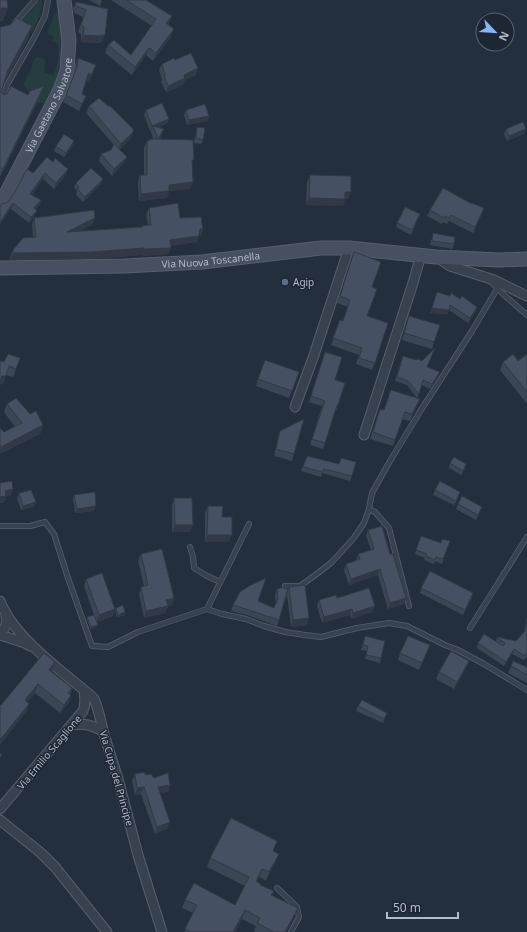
<svg xmlns="http://www.w3.org/2000/svg" width="527" height="932" viewBox="0 0 527 932" font-family="'Noto Sans',sans-serif">
<style>
.grass{fill:#263c3f}
.lines{fill:none;stroke-linecap:round;stroke-linejoin:round}
.lane-casing{stroke:#565f6c;stroke-width:6}
.street-casing{stroke:#565f6c;stroke-width:11}
.secondary-casing{stroke:#565f6c;stroke-width:15}
.lane{stroke:#38414e;stroke-width:4.5}
.street{stroke:#38414e;stroke-width:9}
.secondary{stroke:#465061;stroke-width:13}
.wall{fill:#3b4654}
.shaded-wall{fill:#303945}
.building{fill:#455162;stroke:#303945}
.service-dot{fill:#5c6f8a;stroke:#1d2633;stroke-width:1.5}
.labels{text-anchor:middle;dominant-baseline:central;stroke-width:3;stroke-linejoin:round;paint-order:stroke}
.street-label{font-size:10px;fill:#b4bcc9;stroke:#1d2633}
.poi-label{font-size:10px;fill:#b4bcc9;stroke:#1d2633;text-anchor:start}
</style>
<rect width="100%" height="100%" fill="#242f3e"/>
<path class="grass" d="M40 0H42C42 12 37 22 32 33L30 30 19 24Z
M58 12 60 13 65 43 59 79 49 103H38L36 101 37 95 28 90 23 85 32 67 33 62 36 57 42 58 45 60V63L44 73 54 75C57 64 61 54 57 43L52 41 54 37 47 34 55 13Z"/>
<g class="lines">
<defs>
<path id="lane" d="M15 23 35 0
M2 100 7 85 34 38 45 16 48 0
M490 281 504 295 527 315
M369 509 375 512 389 528 409 606
M0 526H30L45 522 54 534 68 578 92 646 108 647 138 632 207 609 222 614 246 619 264 626 285 632 305 635 321 637 357 628 389 623 407 626 445 645 458 650 484 664 527 690
M190 547 193 557 194 568 207 576 218 581 220 583
M285 586H300L314 576 331 563 353 539 364 523 369 509 372 493 390 461 421 410 472 331 497 289
M207 609 249 524
M470 628 527 537
M277 888 297 907 299 917 291 932"/>
<path id="street" d="M437 257 450 266 494 280 527 296
M295 407 313 358 349 248
M364 435 413 283 421 255
M0 601C13 635 56 667 84 690 87 692 91 695 94 699 97 705 102 724 103 731L118 779 138 855 162 932
M0 632C7 628 7 622 6 615
M0 635 25 643 30 646
M72 725C85 723 91 725 103 731
M0 809 83 711C86 704 85 698 84 690
M0 820 41 853 55 867 107 932"/>
<g id="secondary">
<path id="s1" d="M0 202 7 192 60 90 67 71 69 41 64 0"/>
<path id="s2" d="M0 268 124 266 202 262 321 248H349L436 257 499 260 527 259"/>
</g>
</defs>
<use href="#lane" class="lane-casing"/>
<use href="#street" class="street-casing"/>
<use href="#secondary" class="secondary-casing"/>
<use href="#lane" class="lane"/>
<use href="#street" class="street"/>
<use href="#secondary" class="secondary"/>
</g>
<path class="wall" d="M89 0H102L100 6Z
M111 0H146L172 16 168 25 171 37 153 61 146 55 132 75 105 53 108 45 131 55 152 26Z
M76 2 108 9 102 42 96 43 81 42V34L78 32 83 17 74 13 73 9Z
M0 27 28 39 4 83 1 92 4 95H28L44 86 39 99 0 177Z
M78 58 94 72 89 81H86L82 94 86 96 79 111 63 102 75 73V65Z
M175 60 196 75 185 80 183 85 166 92 161 82 162 80 159 70 162 64Z
M89 106 133 132 130 139 120 149 124 163 112 176 99 161 101 154 111 150 114 145 86 113Z
M146 110 169 119 167 123 159 127 164 129 160 139 192 164 193 182 190 189 169 191 167 198 139 201 138 182 140 175H144V147L147 141 153 139 151 132V130L150 131 144 115Z
M186 110 209 116 208 121 187 125 184 115Z
M197 127 203 140 201 144 194 143 196 132Z
M506 129 524 134 507 141 504 134Z
M73 145 64 157 54 151 56 146Z
M53 162 68 169 66 175 54 189 43 179 32 195 41 200 39 206 35 210 34 217 29 223 11 209 6 203 33 173Z
M310 175 351 192 348 199H345L343 206 306 205 307 182Z
M76 183 101 184 83 202 76 195 77 191 74 187Z
M149 208 180 218 203 229 201 236H199L197 242 170 246 171 248 168 254 142 256V255L90 259 10 260V257L13 250 33 237 32 225 34 218 93 224 80 231 142 227V226L148 225 146 214Z
M430 210 482 214 473 233 449 221 447 224 443 222 442 224 427 216Z
M420 214 411 235 396 227 397 223Z
M433 233 454 244 452 249 430 245 432 238Z
M354 252 372 287 367 316 375 363 372 370 356 364 359 355 331 345 340 320 343 321 348 307 337 303Z
M437 292 476 311 468 323 449 310 447 314 430 313Z
M409 316 434 342 432 349 402 340Z
M325 352 335 380 338 405 336 411 335 410 323 449 310 445 322 406 309 402Z
M527 354V404L500 370 503 362 518 361Z
M20 358 13 377 6 375 3 384 4 362Z
M401 361 427 367 438 376 430 389 422 385 417 399V406L410 421 402 419 393 446 370 439 380 409 384 410 391 390 417 398 407 385 395 381Z
M299 372 289 398 256 386 258 379Z
M7 404 30 414 43 425 40 434 0 454V428L4 432 15 427 4 412Z
M280 431 294 454 292 461 274 456 278 438Z
M307 456 339 464 341 458 352 476 350 481 322 473 321 477 301 471Z
M450 463 466 464 465 469 461 475 449 468Z
M435 490 459 497 454 505 433 495Z
M19 493 34 507 21 510 17 498Z
M74 495 94 511 75 513 73 500Z
M174 498 193 525 190 532H172V505Z
M458 504 482 507 476 520 456 509Z
M208 506 222 517 229 542H205V513Z
M368 530 390 554 406 598 404 604 388 609 378 575 349 585 344 570 346 564 356 561 358 554 371 550 366 536Z
M421 536 441 543 450 541 442 564 435 561 434 564 424 560 425 558 415 554Z
M141 554 174 598 172 605 168 606 165 613 144 618 139 594 141 587 144 586 138 561Z
M86 579 113 616 97 622V627L90 629 87 619V617L94 615 84 586Z
M289 587 307 625 291 627 287 595 277 626 247 615 231 611 233 605 258 601 274 608 276 604 275 595 277 589H285L288 590Z
M421 588 472 598 463 615 420 593Z
M337 598 375 606 372 612 351 619 350 615 322 623 317 606 319 600Z
M116 608 125 612V615L117 617 115 610Z
M527 617V656L524 660 512 654 504 666 477 648 478 643 496 641 497 637 516 641 524 632Z
M365 636 381 658 380 663 365 659 367 651 361 650Z
M430 645 419 670 398 660 400 653Z
M469 661 466 668 454 689 436 679 439 672Z
M55 662 51 672 72 688 70 694 71 695 68 704 60 713 35 693 27 702 26 712 1 705Z
M511 666 527 667V683L508 673Z
M358 706 387 713 383 723 356 711Z
M135 774 146 775 154 778 170 785 168 792 160 793 167 829 155 834 141 794 135 795 132 781Z
M273 851 279 854 275 863 266 881 259 877 257 881 260 885 274 891 272 895 294 916 286 932H255L254 931 256 926 242 919 235 932H184L193 913 182 908 185 900 235 905 245 886 207 867 210 858Z"/>
<path class="shaded-wall" d="M0 8H8L3 21H0Z
M172 16 169 24 163 31 166 23Z
M32 26 28 39 4 83 0 92 8 70Z
M174 29 171 37 153 61 156 53Z
M83 35H105L102 42 96 43 81 42Z
M149 48 146 55 132 75 135 67Z
M96 65 89 81H86L88 74Z
M198 68 196 75 185 80 183 85 166 92 168 86 184 75Z
M44 86 39 99 0 177 3 169Z
M209 116 208 121 187 125 189 120Z
M169 119 167 123 154 129 153 126 151 130 150 131 152 126Z
M164 129 162 135 156 146 158 139Z
M526 129 524 134 507 141 509 136Z
M133 132 130 139 118 150 121 144Z
M74 141 73 145 64 157 66 153Z
M127 157 124 163 112 176 114 169Z
M68 169 66 175 54 189 56 183Z
M45 173 43 179 28 200 30 194Z
M103 179 101 184 83 202 85 197Z
M193 182 190 189 169 191 167 198 139 201 141 194 169 185Z
M345 192H351L348 199H343Z
M309 198 345 199 343 206 306 205Z
M41 200 39 206 31 214 34 208Z
M13 203 11 209 0 225V222Z
M484 208 482 214 473 233 475 227Z
M37 211 34 217 29 223 31 217Z
M95 218 93 224 65 238 67 232Z
M200 229H203L201 236H197Z
M199 236 197 242 168 246 170 240Z
M144 248 142 255 90 259 10 260 13 253Z
M171 248 168 254 142 256 144 249Z
M477 307 476 311 468 323 470 318Z
M432 308 449 310 447 314 430 313Z
M440 372 438 376 430 389 432 384Z
M2 376H6L3 384 0 385V382Z
M420 399 417 406 410 421 412 414Z
M43 425 40 434 0 454V449L1 447Z
M13 489 11 495 6 497 4 503H0V497L5 491Z
M36 502 34 507 21 510 23 506Z
M96 506 94 511 75 513 77 509Z
M175 525H193L190 532H172Z
M207 535H232L229 542H205Z
M380 569 378 575 349 585 351 579Z
M473 593 472 598 463 615 465 610Z
M174 598 172 605 164 606 166 600Z
M406 598 404 604 388 609 390 603Z
M168 606 165 613 144 618 146 611Z
M375 606 372 612 351 619 353 613Z
M115 609 113 616 96 622 99 615Z
M352 609 350 615 322 623 324 617Z
M125 612V615L117 617 118 615Z
M309 618 307 625 291 627 293 620Z
M98 625 97 627 90 629 91 627Z
M514 649 512 654 504 666 506 662Z
M469 661 466 668 454 689 457 682Z
M55 662 52 671 45 679 49 670Z
M38 684 35 693 22 709 25 700Z
M71 695 68 704 60 713 64 705Z
M29 704 26 712 0 745V740Z
M170 785 168 792 156 794 158 787Z
M144 787 141 794 135 795 137 788Z
M170 822 167 829 155 834 157 827Z
M279 854 275 863 266 881 269 872Z
M262 869 259 877 252 889Z
M298 908 286 932H285Z
M245 910 242 919 235 932H233Z"/>
<path class="building" d="M0 0H7L8 8H0Z
M126 0H146L172 16 166 23 174 29 156 53 149 48 135 67 108 45 114 40 131 55 156 19Z
M76 2 108 9 105 35 98 36 83 35 84 27 81 25 86 10 76 6Z
M17 18 32 26 8 70 4 82 1 92 4 95 7 94 11 86 28 95 30 91 44 86 3 169 0 167V27L10 25Z
M191 53 198 68 184 75 185 78 168 86 164 76 165 75 162 64 174 58 175 60Z
M78 58 96 65 92 74H88L82 94 86 96 82 104 66 95 77 67Z
M99 98 108 106H110L133 129V132L121 144 89 106Z
M162 103 169 119 152 126 146 110Z
M205 104 209 116 189 120 186 110Z
M523 122 526 129 509 136 506 129Z
M153 126 164 129 158 139 193 140 194 160H192L193 182 169 185V191L141 194 140 175H147V141L150 140 151 139H158Z
M197 127 205 128 203 140 196 138Z
M64 134 74 141 66 153 56 146Z
M114 144 127 157 114 169 101 154 111 150Z
M47 157 53 162 55 158 68 169 56 183 45 173 30 194 41 200 34 208 37 211 31 217 13 203 0 222V207L2 204 6 203 9 201 16 190 27 169 33 173Z
M91 168 103 179 85 197 78 190 79 187 76 183Z
M310 175 351 176V192H345V199L309 198Z
M443 188 472 204V203L484 208 475 227 451 215 449 218 445 216 444 218 430 210Z
M178 203 180 218 201 217 203 229H200L199 236 170 240 171 248 144 249V248L92 252 13 253V250L23 238 36 237 34 218 94 210 95 218 67 232 142 227V226L151 225 149 208Z
M405 207 420 214 412 230 397 223Z
M433 233 455 237 454 244 432 241Z
M354 252 381 262 372 287 377 289 367 316 388 323 375 363 359 358 362 348 333 338 340 320 343 321 350 300 340 296Z
M437 292 450 296 451 293 460 299 462 296 477 307 470 318 450 305 449 310 432 308Z
M409 316 440 325 434 342 404 333Z
M435 348 427 367 440 372 432 384 423 380 419 394 408 381 397 377 403 356 416 360 418 359 422 361Z
M325 352 342 357 335 380 345 383 338 405H337L325 443 312 439 325 401 311 396Z
M8 354 20 358 16 369 9 366 6 376H2L0 382V361L4 362Z
M513 354 518 361 527 354V392L503 362Z
M265 360 299 372 292 391 258 379Z
M391 390 420 399 412 414 405 412 395 440 373 432 380 409 384 410Z
M16 398 30 414 36 411 43 425 1 447 0 446V428L4 432 22 423 7 404Z
M304 419 294 454 276 449 280 431Z
M307 456 339 464 341 458 356 462 352 476 324 469 323 472 303 467Z
M454 457 466 464 463 471 450 463Z
M12 481 13 489 5 491 6 496 0 497V483Z
M440 481 460 492 456 501 435 490Z
M31 490 36 502 23 506 19 493Z
M95 492 96 506 77 509 74 495Z
M462 496 482 507 478 515 458 504Z
M174 498H192L193 525H175Z
M208 506H223L222 517H232V535H207Z
M382 526 390 554H393L406 598 390 603 380 569 351 579 346 564 360 559 358 554 374 549 368 530Z
M421 536 441 543 442 539 450 541 443 559 436 557 435 560 426 556 427 554 416 550Z
M162 549 174 598 166 600 168 606 146 611 141 587 148 585 141 554Z
M430 571 473 593 465 610 421 588Z
M102 573 115 609 99 615 86 579Z
M266 578 258 601 274 608 278 599 277 589 285 587V589L288 588 279 620 249 610 233 605 240 592 249 586Z
M305 585 309 618 293 620 289 587Z
M369 588 375 606 353 613 352 609 324 617 319 600 336 595 337 598Z
M123 605 125 612 118 615 116 608Z
M94 615 98 625 91 627 87 617Z
M527 622V653L525 656 514 649 506 662 478 643 484 634 503 646 505 643 497 638V637L516 641 525 631Z
M365 636 385 641 381 658 366 655 368 646 363 645Z
M408 636 430 645 422 663 400 653Z
M451 651 469 661 457 682 439 672Z
M44 653 55 662 49 670 72 688 68 693 71 695 64 705 38 684 25 700 29 704 0 740V705H1Z
M513 661 527 667V675L511 666Z
M362 700 387 713 384 719 358 706Z
M0 753 2 755 0 758Z
M144 772 146 775 151 774 154 778 168 773 170 785 158 787 170 822 157 827 144 787 137 788 135 774Z
M231 818 277 841 273 851 279 854 269 872 262 869 256 881 261 884 260 885 274 891 271 895 298 908 285 932H274L257 923 260 918 245 910 233 932H190L185 929 197 905 185 900 194 883 235 905 249 877 210 858Z"/>
<circle class="service-dot" cx="285" cy="282" r="4"/>
<g class="labels">
<g class="street-label">
<text stroke="none"><textPath href="#s1" startOffset="109">Via Gaetano Salvatore</textPath></text>
<text stroke="none"><textPath href="#s2" startOffset="211">Via Nuova Toscanella</textPath></text>
<text transform="translate(49 752) rotate(-50)">Via Emilio Scaglione</text>
<text transform="translate(117 778) rotate(74)">Via Cupa del Principe</text>
</g>
<g class="poi-label">
<text x="293" y="282">Agip</text>
</g>
</g>
<g transform="translate(495 32) rotate(115)"><circle r="19" fill="#1d2633" stroke="#59626f"/>
<path d="M0-3L7 15L0 10L-7 15Z" fill="#8ab4f8"/>
<text y="-6" font-size="11" font-weight="bold" text-anchor="middle" fill="#b4bcc9">N</text>
</g>
<path d="M387 912v6h71v-6" fill="none" stroke="#b4bcc9" stroke-width="2"/>
<text x="393" y="912" font-size="12" fill="#b4bcc9" stroke="#1d2633" stroke-width="3" paint-order="stroke">50 m</text>
</svg>
